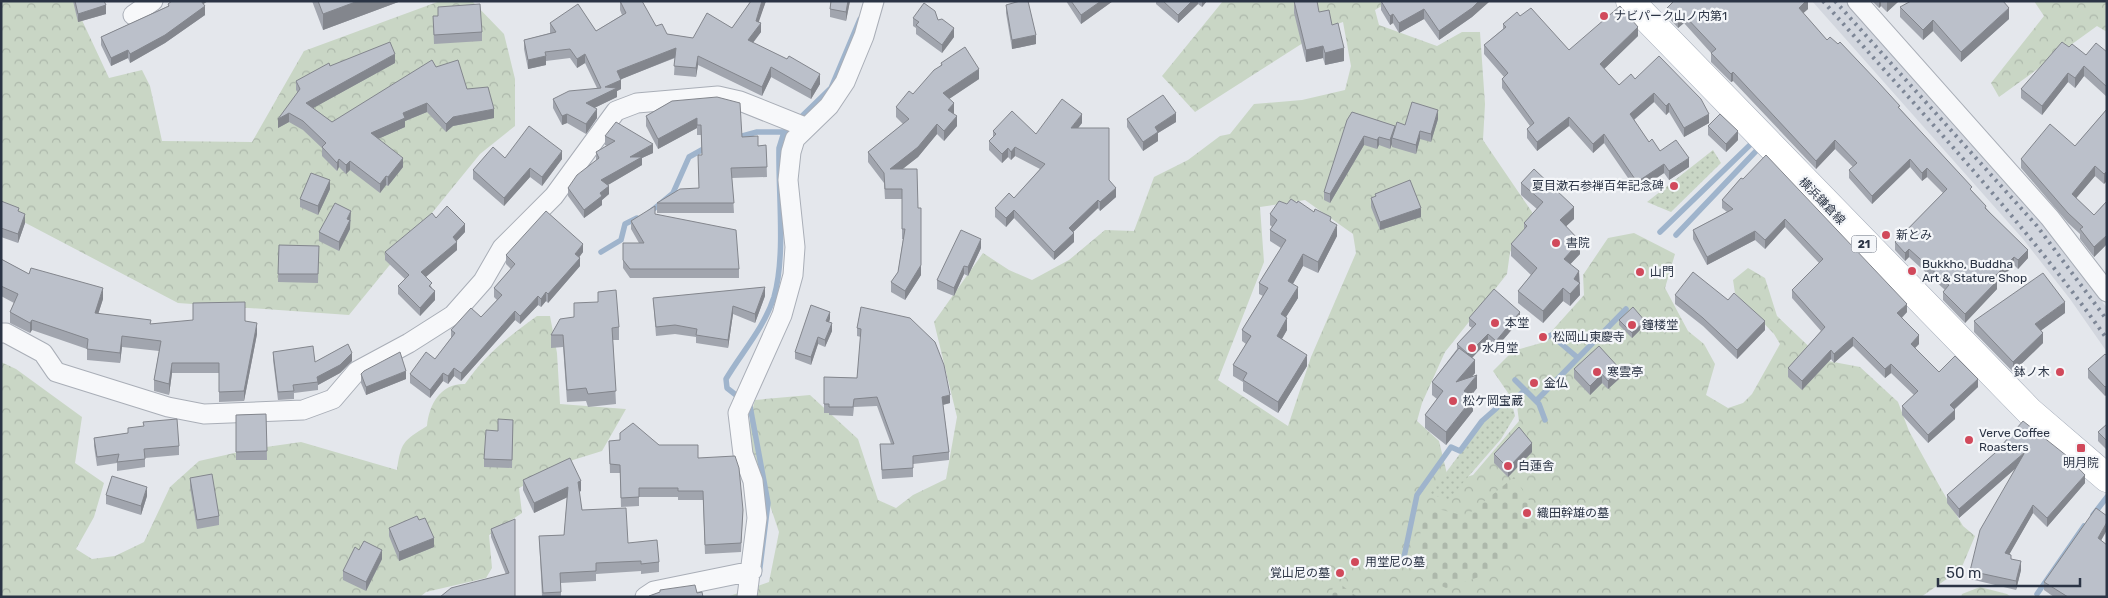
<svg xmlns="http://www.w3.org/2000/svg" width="2108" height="598" viewBox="0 0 2108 598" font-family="Rubik,'Noto Sans JP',sans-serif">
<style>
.built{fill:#d2d6de}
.forest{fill:url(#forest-crowns);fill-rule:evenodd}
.cemetery{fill:url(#cemetery-stones)}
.garden{fill:url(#garden-dots)}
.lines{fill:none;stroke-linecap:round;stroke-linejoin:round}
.stream{stroke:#9fb4cc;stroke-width:5.5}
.street-casing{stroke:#a9aeb7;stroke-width:21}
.primary-casing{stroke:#a3abb8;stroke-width:29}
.street{stroke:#f7f8fa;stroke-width:19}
.primary{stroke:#fff;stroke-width:28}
.rail{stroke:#7d8696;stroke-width:4;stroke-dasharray:2.5 5;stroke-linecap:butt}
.wall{fill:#a1a5ae}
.shaded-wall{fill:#83868d}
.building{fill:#bbc0ca;stroke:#83868d}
.poi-dot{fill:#d1495b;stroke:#f4f6f9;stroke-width:2}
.labels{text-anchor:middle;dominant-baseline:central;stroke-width:4.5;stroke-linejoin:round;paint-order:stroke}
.shield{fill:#f4f6f9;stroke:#676e7b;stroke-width:1}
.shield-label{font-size:11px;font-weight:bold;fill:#2b3445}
.poi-label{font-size:12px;fill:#2b3445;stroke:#f4f6f9;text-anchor:start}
.street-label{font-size:12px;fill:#2b3445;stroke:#f4f6f9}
</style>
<defs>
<pattern id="forest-crowns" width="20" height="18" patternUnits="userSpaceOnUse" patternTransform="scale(1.25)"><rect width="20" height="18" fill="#c9d6c5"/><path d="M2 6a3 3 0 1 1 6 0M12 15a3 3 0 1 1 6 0" fill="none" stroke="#adb8ab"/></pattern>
<pattern id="cemetery-stones" width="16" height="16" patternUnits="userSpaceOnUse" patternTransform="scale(1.25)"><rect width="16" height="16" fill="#c9d6c5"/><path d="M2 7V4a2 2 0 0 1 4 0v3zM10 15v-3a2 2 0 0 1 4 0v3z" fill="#adb8ab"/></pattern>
<pattern id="garden-dots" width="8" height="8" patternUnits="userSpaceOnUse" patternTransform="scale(1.25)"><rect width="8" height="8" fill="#c9d6c5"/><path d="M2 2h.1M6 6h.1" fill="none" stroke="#adb8ab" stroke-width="1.8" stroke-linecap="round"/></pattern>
</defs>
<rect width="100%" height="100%" fill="#e4e7ec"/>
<path class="built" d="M1812 1H1846L2042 222 2107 308V352L2070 299 2023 239Z"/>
<path class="forest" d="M1 1H73L109 78 142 70 150 86 162 141 252 142 304 51 440 1H472L504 34 515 79V126L480 154 349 315 178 303 1 210Z
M1223 1H1390L1375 10 1379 25 1437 46 1462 32H1480L1485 104 1483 140 1534 215 1510 252 1507 274 1445 352 1422 403 1417 421 1439 441 1449 482 1473 475 1519 421 1517 406 1493 371 1513 351 1541 343 1584 295 1583 275 1608 238 1634 233 1675 254 1665 288 1688 331 1704 344 1715 364 1706 395 1728 408 1743 403 1752 394 1780 344 1774 334 1735 293 1733 280 1748 268 1765 278 1777 316 1823 360 1860 367 1898 402 1909 431 1940 487 1963 526 1975 536 1961 569 1921 597H727L769 582 779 532 746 434 755 400 810 395 858 439 878 500 896 508 913 495 946 479 957 417 934 322 983 253 1009 270 1032 280 1069 260 1105 230 1134 231 1154 177 1188 160 1220 136 1230 134 1254 104 1302 100 1345 90 1351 66 1343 22 1328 27 1195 112 1162 76ZM1305 200 1353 234 1356 253 1311 357 1288 426 1218 380 1264 262 1260 207Z
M2034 1H2107V32L2097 26 1999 97 1991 83 2044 16Z
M537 316H550L557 353 560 404 626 409 602 451 573 460 519 488 522 513 489 535 492 568 486 578 426 592 420 597H1V362L16 369 82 417 75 463 104 483 94 517 76 549 92 559 115 556 144 542 170 487 199 461 252 449 301 442 397 470C401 442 403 441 427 426 429 404 441 383 465 384 485 355 509 336 537 316Z
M1980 587 2007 594 2011 597H1961L1962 594Z"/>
<path class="cemetery" d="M1514 477 1534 508 1528 535 1491 573 1446 588 1418 576 1421 523 1430 507 1466 516Z
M1336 581 1356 596V597H1329Z"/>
<path class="garden" d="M1713 150 1721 163 1671 212 1647 202Z
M1512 404 1515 416 1501 439 1448 500 1430 494 1482 424 1500 407Z"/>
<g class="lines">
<path class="stream" d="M798 120 831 88 860 19
M735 138 757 132H784
M650 212 673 193 689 157 707 147
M1660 232 1751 144
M1676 235 1757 150
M601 252 621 240 625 224 637 218
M1546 338 1551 335 1578 358 1626 309
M1515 380 1539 404 1545 420
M1536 401 1578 358
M2093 515 2107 497
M1403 562 1417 495 1451 447 1460 451 1482 421 1499 406 1511 403 1525 390
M759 575 768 503 750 406 727 388 726 379C742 352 764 328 774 297 786 255 778 193 779 148L784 132 791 126
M2037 594 2084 526"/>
<defs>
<path id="street" d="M1857 1 2050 218 2107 292
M133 15 153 1
M1 333H6L43 353 56 372 168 407 204 414 303 410 333 399 357 371 409 343 453 315 483 281 502 248 554 196 616 111 637 103 718 96 740 101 805 127
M645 597 654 591 752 571
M747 597 757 518 753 481 743 454 738 413 782 315 793 275 795 247 788 180 791 152 795 139 829 106 845 82 864 36 874 1"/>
<path id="primary" d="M1630 1 2030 412 2107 478"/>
</defs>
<use href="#street" class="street-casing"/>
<use href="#primary" class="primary-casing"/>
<use href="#street" class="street"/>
<use href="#primary" class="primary"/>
<path class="rail" d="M1823 1C1920 111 2022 219 2107 339
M1835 1 2037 226 2107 320"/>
</g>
<path class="wall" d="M73 1H104L106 14 78 22Z
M312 1H401L323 30Z
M620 1 667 34 693 38 732 28 751 1H766L758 22 761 32 753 43 820 84 811 99 771 77 762 96 698 65 696 77 674 75 675 58 621 79V89L617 91V97L594 108 597 118 586 134 567 123 562 125 553 108V99L597 88 585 63 577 68 570 58 546 61V65L528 69 524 49V40L550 33V23L596 31 622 15 620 10Z
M831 1H850L846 21 830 17V9Z
M1066 1H1113L1081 24Z
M1156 1H1207L1202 7 1198 4 1178 23 1156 4Z
M1294 1 1319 12 1332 25 1344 61 1325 65 1323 58 1306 62 1294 13Z
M1381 1H1490L1472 17 1439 40 1424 19 1399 33 1393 23 1390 25 1381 10Z
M1808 1V9L1803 13 1827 40 1900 109 1972 191 2028 258 2018 269 2014 265 1997 282V289L1965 323 1943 300V292L1945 290 1909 257 1905 261 1895 250V242L1943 193 1927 177 1922 181 1910 167 1872 204 1849 178V170L1853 167 1835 149 1816 169 1733 81 1731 82 1711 62V53L1684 23 1678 28 1667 16V8Z
M1872 1H1899L1887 12 1881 6 1879 8Z
M168 4 203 5 205 15 165 43 130 63 128 58 111 66 101 45V37L168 6Z
M1006 5 1036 44 1012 49 1006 13Z
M438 7 482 32V41L434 44 433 16H438Z
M1900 7 2009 19 1961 62 1933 31 1923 40 1900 17Z
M1520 16 1569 50 1638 36 1604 69 1619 85 1635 79 1709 123 1684 137 1669 112 1666 115 1654 102 1634 120 1649 142 1660 151 1689 167 1669 180 1664 173 1637 191 1604 143 1593 153 1569 126 1537 151 1527 138V129L1530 126 1502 88V79L1504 77 1484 54V45L1503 29V24Z
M913 18 938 20 954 37 942 53 916 34V28L913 26Z
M2069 47 2086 55 2107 52V97L2084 76 2075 88 2068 82 2042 115 2021 98V89Z
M395 63 313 108 332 122 436 67 467 89 494 118 453 126 446 132 427 112 405 121V127L378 139 403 167 388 186 386 185 380 193 350 170 346 174 339 167 337 171 322 156V148L303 130 289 122 278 128 298 93 296 90V81L330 66Z
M941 63 979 79 949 99 954 113 953 114 957 126 944 141 937 134 918 157 902 169 918 208 921 275 905 300 891 292V282L898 272 903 239H902V199H885L884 183 868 162V152L903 124 896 117V107L913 94 941 65Z
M672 101 758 146 766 145 767 177 732 178 734 213H657V203L699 188 702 155 701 135H697V128L658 149 646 126V116Z
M2107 109 2104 184 2095 176 2076 198 2094 215 2107 201V246L2106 245 2094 257 2080 239V234L2068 223 2021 168V159L2075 146Z
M1352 112 1395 126 1405 125 1438 119 1431 142 1420 139 1416 154 1392 147V144L1390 149 1379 145 1377 149 1364 145 1330 203 1324 200V192Z
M1127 119 1176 122 1158 133V141L1143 151 1127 127Z
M1082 123 1078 128 1109 180 1116 197 1100 211 1098 208 1073 232 1074 242 1054 260 1014 218 1006 227 995 217V208L1014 198 1040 169 1015 156 1011 160 1008 157 1002 163 989 150V141L993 138V131L1036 134Z
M1708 126 1738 140 1726 152 1708 135Z
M605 136 653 153 642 158V165L608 185 609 194 602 200V205L584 218 568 196V188L596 161V152L607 146 605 145Z
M505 158 562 159 542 186 530 177 504 206 473 179V170Z
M1741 178 1907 312 1902 318 1919 344 1915 348 1939 372 1978 387 1955 409V419L1928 443 1902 415V406L1914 395 1891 373 1885 378 1853 346 1834 363 1831 359 1802 390 1788 377V368L1821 331 1792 298V290L1819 263 1785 227 1765 249 1755 240 1707 265 1693 239V230L1727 212 1722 208V200Z
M1521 183 1574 219 1566 226 1580 254 1570 264 1579 271 1580 295 1570 306 1563 301 1543 323 1518 303V291L1531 275 1511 256V244L1524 230V223L1537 209 1521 195Z
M330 189 318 215 300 207V199Z
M1375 194 1421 217 1380 230 1371 207V198L1375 197Z
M1 201 19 212 25 223 18 243 1 237Z
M1297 203 1331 222 1337 236 1318 273 1303 266 1293 284 1298 298 1286 317 1287 330 1282 339 1307 366 1278 413 1243 391V382L1233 376V365L1246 344 1242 341V330L1263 296 1259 294V283L1281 248 1270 241V230L1272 227 1270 225V214L1287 204Z
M655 214 739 269V278H630L623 268V243H639L631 229V221Z
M436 218 465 232 456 241 457 250 426 277 432 288 435 300 420 316 398 294V286L405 279 385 260V252Z
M351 220 350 222V229L339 251 319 241V232Z
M279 245 319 246 318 283 278 282Z
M981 248 968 276 964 274 954 296 937 289V280Z
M583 252 579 257 580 266 548 303 546 301 541 307 538 305 520 324 515 320 461 381 454 376 448 384 443 381 430 398 410 383V374L435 359 451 338V330L481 317 497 300 494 297V288L511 269 506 264V255Z
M1 259 29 274 103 299 98 314 151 324 245 321 257 334 244 401 219 402V373H172L169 395 154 391V380L159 351 122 347 120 363 87 360V349L32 330 30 333 10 323V312L14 303 1 296Z
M1675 295 1765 330 1737 359 1703 326 1675 304Z
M765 296 755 323 733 314 728 348 696 343V337L675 334 656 336 653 298Z
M861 307 950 403 943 405 949 452V460L913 464V477L882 479 880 444H891L877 406 854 407 853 416 829 415V413H824V377L857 378 861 337 857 336V328Z
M2065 313 2041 330 2043 343 2013 372 1974 332V321Z
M1469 318 1520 320 1496 348 1488 341 1472 358 1475 373 1471 377 1477 388 1471 396 1473 411 1446 445 1425 428V415L1437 399 1432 395V382L1457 349V344L1472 328 1469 326Z
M830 319 829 322 832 331 825 347 818 344 811 365 795 359V352Z
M1619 320 1645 325 1632 338 1619 325Z
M619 327V340H613L616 404 588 407 586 401 567 402 563 347 551 348V335Z
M273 352 315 362 352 361 340 373 318 385V390L294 393V399L278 400 273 360Z
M2107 356V394L2105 396 2088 378V369Z
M1574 369 1620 378 1608 389 1602 383 1590 395 1574 378Z
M361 374 406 379 366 395 361 383Z
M266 414 267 460H236V415Z
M513 420 512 468 484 467V459Z
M2107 424V450L2098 441V432Z
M128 428 179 446V455L145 458V467L117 471V463L97 466 94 446V438L128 433Z
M609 441 659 445 698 458 743 510 741 552 705 554 703 500H678V497H639V506L621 507 620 473H610Z
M1532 452 1508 477 1494 463V454Z
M1995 453 2085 483 2047 527 2033 513 2009 554 2011 559 2021 570 2016 590 1970 579V571L2015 469 1959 518 1947 503V495Z
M190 478 219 516V525L197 529 190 487Z
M523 480 581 491 579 492 582 510 628 543 659 562V572L641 574V571L596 574V581L561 583V597H542L539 536 564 535 567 497 534 513 523 490Z
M106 495 147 496 141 515 106 504Z
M515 519V597L491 537V529Z
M389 528 434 547 399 561 389 536Z
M2101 540 2107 597H2054L2044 590V582Z
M359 550 382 559 366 591 343 580V571Z"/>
<path class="shaded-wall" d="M199 1H208L199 7Z
M358 1H401L323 30V14Z
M762 1H766L756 30V21Z
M848 1H850L846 21V12Z
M1101 1H1113L1081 24V15Z
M1192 1H1198V4L1178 23V15Z
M1202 1H1207L1202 7Z
M1479 1H1490L1472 17 1439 40V31Z
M1806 1H1808V9L1799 17V8Z
M1879 1H1881V6L1879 8Z
M1888 1H1899L1887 12V2Z
M106 5V14L78 22V14Z
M205 6V15L165 43 130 63V54Z
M2009 8V19L1961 62V52Z
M1424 9V19L1399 33V23Z
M1393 14V23L1390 25V16Z
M1684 15V23L1678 28V20Z
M1933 20V31L1923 40V30Z
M761 23V32L748 49V40Z
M1638 27V36L1600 73V64Z
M954 28V37L942 53V45Z
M1036 35V44L1012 49V40Z
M1323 46V58L1306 62V50Z
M676 48V57L617 81V71Z
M1344 48V61L1325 65V53Z
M128 50V58L111 66V58Z
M395 54V63L306 112V103Z
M585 54V63L577 68V59Z
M546 56V65L528 69V60Z
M698 56V65L696 77V68Z
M2084 66V76L2075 88V78Z
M771 67V77L762 96V87Z
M979 69V79L943 103V93Z
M1733 72V81L1731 82V74Z
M2068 73V82L2042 115V106Z
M820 74V84L811 99V90Z
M621 80V89L617 91V97L586 112V103L605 87Z
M1654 93V102L1630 123V114Z
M427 103V112L405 121V127L371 142V133L403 113Z
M954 103V113L948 119V110Z
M1669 103V112L1666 115V106Z
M494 109V118L453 126 446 132V124L453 117Z
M597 109V118L586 134V124Z
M1438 110V119L1431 142V134Z
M289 113V122L278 128V119Z
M1176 113V122L1158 133V141L1143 151V142L1155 127Z
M567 114V123L562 125V116Z
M1082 114V123L1071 137V128Z
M1709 114V123L1684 137V128Z
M957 116V126L944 141V131Z
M1569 117V126L1537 151V142Z
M697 118V128L658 149V139Z
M937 124V134L918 157 890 179V169Z
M1395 126 1392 138V144L1390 149V140Z
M1420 131V139L1416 154V145Z
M1738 131V140L1726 152V144Z
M1604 134V143L1593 153V144Z
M1364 136V145L1330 203V194Z
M1379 137V145L1377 149V140Z
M1835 140V149L1816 169V161Z
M653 144V153L642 158V165L601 189V180L630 157Z
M1015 147V156L1011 160V152Z
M1008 148V157L1002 163V154Z
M562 151V159L542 186V177Z
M403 158V167L388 186V177Z
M1689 158V167L1669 180V171Z
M339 159V167L337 171V163Z
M1910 159V167L1872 204V196Z
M350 161V170L346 174V165Z
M1664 164V173L1637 191V182Z
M2095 166V176L2072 203V194Z
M530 168V177L504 206V198Z
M1927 168V177L1922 181V173Z
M2107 171V181L2104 184V174Z
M386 176V185L380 193V184Z
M330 180V189L318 215V206Z
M609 186V194L602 200V205L584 218V210L600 193Z
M1116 188V197L1100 211V202Z
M1098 200V208L1069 236V228Z
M1574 207V219L1560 232V220Z
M1421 208V217L1380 230V222Z
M1014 210V218L1006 227V218Z
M351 211 350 229 339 251V242L347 219Z
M25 214V223L18 243V234Z
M1785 219V227L1765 249V240Z
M465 224V232L453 245V237Z
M1337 225V236L1318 273V262Z
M1755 231V240L1707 265V257Z
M1074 233V242L1054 260V252Z
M2106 236V245L2094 257V247Z
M981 239V248L968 276V267Z
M1580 241V254L1564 271V259Z
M457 242V250L421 281V272Z
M583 244V252L575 263V254Z
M1909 249V257L1905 261V253Z
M2028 250V258L2018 269V260Z
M1303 254V266L1288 292V281Z
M2014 257V265L1997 282V289L1965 323V314L1994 277Z
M580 258V266L548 303V294Z
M921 265V275L905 300V291Z
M964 266V274L954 296V288Z
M1579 271 1580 295 1570 306V294L1574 279Z
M765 287V296L755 323V314Z
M1298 287V298L1281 325V314Z
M103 288V299L95 324V313Z
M1563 288V301L1543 323V311Z
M435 291V300L420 316V308Z
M546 292V301L541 307V299Z
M538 296V305L520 324V316Z
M2065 302V313L2035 335V324Z
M1907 304V312L1897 322V313Z
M733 306V314L728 348V340Z
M515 311V320L461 381V373Z
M830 312V319L826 329V321Z
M1520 312V320L1496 348V341Z
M1287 318V330L1277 347V336Z
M32 320V330L30 333V323Z
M1645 321V325L1632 338V333Z
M1765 321V330L1737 359V350Z
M257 323V334L244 401V391Z
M832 323V331L825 347V340Z
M2043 333V343L2013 372V362Z
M1488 334V341L1468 362V354Z
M1919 335V344L1911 352V344Z
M122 336V347L120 363V353Z
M818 337V344L811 365V357Z
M1853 337V346L1834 363V354Z
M1831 350V359L1802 390V381Z
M352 353V361L340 373 318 385 317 377Z
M1307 355V366L1278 413V402Z
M1475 360V373L1456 395V382Z
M172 363V373L169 395V384Z
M1891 364V373L1885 378V369Z
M454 368V376L448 384V376Z
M1620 369V378L1608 389V381Z
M406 371V379L366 395V387Z
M443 373V381L430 398V390Z
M1602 374V383L1590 395V386Z
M1477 375V388L1464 404V391Z
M1978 379V387L1950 413V405Z
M2107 385V394L2105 396V387Z
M950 395V403L942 405V397Z
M1473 398V411L1446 445V432Z
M1955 410V419L1928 443V435Z
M1532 443V452L1508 477V468Z
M2025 452V460L1959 518V509Z
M2085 475V483L2047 527V518Z
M581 481V491L578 492V482Z
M147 487V496L141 515V506Z
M568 487V497L534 513V503Z
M2033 505V513L2005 562V553Z
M2107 522V530L2098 546V538Z
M434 538V547L399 561V552Z
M382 550V559L366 591V582Z
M2021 561V570L2016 590V581Z"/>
<path class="building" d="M75 1H104L106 5 78 14Z
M172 1H201L205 6 165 35 130 54 128 50 111 58 101 37 169 6 168 4Z
M318 1H358L323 14Z
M620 1H642L656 26 662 24 667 34 693 38 707 13 732 28 751 1H762L756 21 761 23 748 40 787 59 789 56 820 74 811 90 771 67 762 87 698 56 696 68 674 66 676 48 617 71 621 80 605 87 617 88 586 103 597 109 586 124 567 114 562 116 553 99 569 91 601 88 585 54 577 59 570 49 545 52 546 56 528 60 524 40 556 32 550 23 578 4 596 31 626 13Z
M831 1H848L846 12 830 9Z
M1020 1H1028L1036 35 1012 40 1006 5Z
M1071 1H1101L1081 15Z
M1163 1H1192L1178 15Z
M1294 1H1317L1319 12 1329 10 1332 25 1338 23 1344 48 1325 53 1323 46 1306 50Z
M1381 1H1479L1472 8 1439 31 1424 9 1399 23 1393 14 1390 16Z
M1674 1H1806L1799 8 1827 40 1830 37 1838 44 1840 42 1878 82 1900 106 1898 107 1972 187 1970 189 1986 206 1985 208 2028 250 2018 260 2014 257 1994 277 1997 281 1965 314 1943 292 1949 285 1909 249 1905 253 1895 242 1947 189 1927 168 1922 173 1910 159 1872 196 1849 170 1857 163 1835 140 1816 161 1733 72 1731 74 1711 53 1716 49 1684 15 1678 20 1667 8Z
M1911 1H2003L2009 8 1961 52 1933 20 1923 30 1900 7Z
M924 3 935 11 938 20 942 19 954 28 942 45 916 25 919 22 913 18Z
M480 4 482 32 434 35 433 16H438V7Z
M1620 6 1638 27 1600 64 1619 85 1631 74 1635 79 1659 56 1701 99 1709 114 1684 128 1669 103 1666 106 1654 93 1630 114 1649 142 1652 139 1660 151 1676 140 1689 158 1669 171 1664 164 1637 182 1604 134 1593 144 1569 117 1537 142 1527 129 1534 123 1502 79 1508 73 1484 45 1506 27 1503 24 1517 12 1520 16 1531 8 1569 50Z
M390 42 395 54 306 103 332 122 432 60 436 67 458 60 467 89 488 87 494 109 453 117 446 124 427 103 403 113 405 118 371 133 403 158 388 177 386 176 380 184 350 161 346 165 339 159 337 163 322 147 326 143 303 121 289 113 278 119 300 89 296 81 329 63 330 66Z
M2062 42 2069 47 2072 44 2086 55 2096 43 2107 52V87L2084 66 2075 78 2068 73 2042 106 2021 89Z
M965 47 979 69 943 93 954 103 948 110 957 116 944 131 937 124 918 147 890 169H917L918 208H921V265L905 291 891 282 898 272 905 229H902V189H885L884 173 868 152 909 119 896 107 909 91 913 94 934 70 942 65 941 63Z
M1163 95 1176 113 1155 127 1158 132 1143 142 1127 119Z
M717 97 740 103 742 137 758 136V146L766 145 767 167 731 168 734 203H657L680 189 699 188 698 155H702L701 125H697V118L658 139 646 116 672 101Z
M1062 99 1082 114 1071 128H1109V180L1116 188 1100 202 1098 200 1069 228 1074 233 1054 252 1014 210 1006 218 995 208 1009 193 1014 198 1045 164 1015 147 1011 152 1008 148 1002 154 989 141 996 134 993 131 1012 111 1036 134Z
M1412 102 1438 110 1431 134 1420 131 1416 145 1392 138 1397 122 1405 125Z
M2107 109V171L2104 174 2095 166 2072 194 2094 215 2107 201V237L2106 236 2094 247 2080 229 2083 227 2068 213 2021 159 2050 124 2075 146Z
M1352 112 1395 126 1390 140 1379 137 1377 140 1364 136 1330 194 1324 192 1347 120Z
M1720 114 1738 131 1726 144 1708 126Z
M616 122 653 144 630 157H642L601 180 609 186 600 193 602 196 584 210 568 188 577 175 599 158 596 152 615 141 605 136Z
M529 126 562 151 542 177 530 168 504 198 473 170 493 147 505 158Z
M1766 155 1907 304 1897 313 1919 335 1911 344 1939 372 1955 356 1978 379 1950 405 1955 410 1928 435 1902 406 1918 391 1891 364 1885 369 1853 337 1834 354 1831 350 1802 381 1788 368 1825 327 1792 290 1823 259 1785 219 1765 240 1755 231 1707 257 1693 230 1733 209 1722 200 1741 178 1743 179Z
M1534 169 1574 207 1560 220 1580 241 1564 259 1579 271 1574 279 1580 283 1570 294 1563 288 1543 311 1518 291 1537 268 1511 244 1527 226 1524 223 1543 202 1521 183Z
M311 173 330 180 318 206 300 199Z
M1410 180 1421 208 1380 222 1371 198 1376 196 1375 194Z
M1291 199 1297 203 1298 201 1314 212 1315 209 1331 217 1330 221 1337 225 1318 262 1303 254 1288 281 1298 287 1281 314 1287 318 1277 336 1307 355 1278 402 1243 380 1247 373 1233 365 1251 336 1242 330 1268 288 1259 283 1286 240 1270 230 1277 220 1270 214 1279 201 1287 204Z
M1 201 19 208 18 211 25 214 18 234 1 228Z
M335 203 351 211 347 219 350 220 339 242 319 232Z
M447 206 465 224 453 237 457 242 421 272 432 283 429 286 435 291 420 308 398 286 409 275 385 252 432 213 436 218Z
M655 206V214L736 230 739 269H630L623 260V243H644L631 221Z
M546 211 583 244 575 254 580 258 548 294 546 292 541 299 538 296 520 316 515 311 461 373 454 368 448 376 443 373 430 390 410 374 426 352 435 359 455 333 451 330 471 308 481 317 502 295 494 288 515 264 506 255Z
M961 230 981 239 968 267 964 266 954 288 937 280Z
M279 245 319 246 318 274H278Z
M1 259 29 274 31 268 103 288 95 313 151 320 150 324 193 320V303L245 302V321L257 323 244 391 219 392V363H172L169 384 154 380 161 341 122 336 120 353 87 349 88 339 32 320 30 323 10 312 18 294 1 286Z
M1693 272 1728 300 1734 293 1765 321 1737 350 1703 318 1675 295Z
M2043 273 2065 302 2035 324 2043 333 2013 362 1974 321Z
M765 287 755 314 733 306 728 340 696 335 697 329 675 325 656 327 653 298Z
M1494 289 1520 312 1496 341 1488 334 1468 354 1457 344 1476 324 1469 318Z
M616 290 619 327 612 328 616 391 588 394 586 388 567 390 563 335H551L560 319 574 317V303L598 302V292Z
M811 305 830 312 826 321 832 323 825 340 818 337 811 357 795 352Z
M861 307 910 318 935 342 944 365 950 395 942 397 949 452 913 456V468L882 470 880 444H894L877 397 854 399 853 407H829V404H824V377L857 378 861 329 857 328Z
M1633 307 1645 321 1632 333 1619 320Z
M348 344 352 353 340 365 317 377 318 382 293 385 294 391 278 392 273 352 313 346 315 362Z
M1599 346 1620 369 1608 381 1602 374 1590 386 1574 369Z
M1459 348 1475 360 1456 382 1477 375 1464 391 1473 398 1446 432 1425 415 1443 391 1432 382Z
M400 352 406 371 366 387 361 374 364 371Z
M2105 354 2107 356V385L2105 387 2088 369Z
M266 414 267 451 236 452V415Z
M177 419 179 446 144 449 145 459 117 462 119 454 97 457 94 438 128 433V428L144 426 143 422Z
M498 419 513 420 512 460 484 459 486 430 498 431Z
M2023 421 2067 456 2085 475 2047 518 2033 505 2005 553 2011 555V559L2021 561 2016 581 1970 571 1980 530 2025 452 1959 509 1947 495 1995 453Z
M633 423 659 445H698V458L735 456 739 468 743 510 741 543 705 545 703 491H678V488H639V497L621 498 620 465 610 464 609 441 620 440V433Z
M2107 424V441L2098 432Z
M1519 427 1532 443 1508 468 1494 454Z
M570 458 581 481 578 482 582 510 626 508 628 543 657 540 659 562 641 564V561L596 563V571L560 573 561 592 543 593 539 536 564 535 568 487 534 503 523 480Z
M212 474 219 516 197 520 190 478Z
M112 476 147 487 141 506 106 495Z
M2096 508 2107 516V522L2098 538 2107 545V597H2068L2044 582Z
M417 516 419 520 425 518 434 538 399 552 389 528Z
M515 519V597H440L451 588 509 573 491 529Z
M364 541 382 550 366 582 343 571 355 547 359 550Z
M695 585 697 593 702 592 703 597H649V596L660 592V590Z"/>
<g class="poi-dot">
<circle cx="1604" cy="16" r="5"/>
<circle cx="1674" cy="186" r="5"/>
<circle cx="1886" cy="235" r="5"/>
<circle cx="1556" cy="243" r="5"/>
<circle cx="1912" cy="271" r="5"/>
<circle cx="1640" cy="272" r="5"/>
<circle cx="1495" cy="323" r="5"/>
<circle cx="1632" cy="325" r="5"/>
<circle cx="1543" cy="337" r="5"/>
<circle cx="1472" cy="348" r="5"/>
<circle cx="1597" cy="372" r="5"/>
<circle cx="2060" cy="372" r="5"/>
<circle cx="1534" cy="383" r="5"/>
<circle cx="1453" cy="401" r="5"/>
<circle cx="1969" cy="440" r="5"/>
<rect x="2076" y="443" width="10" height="10" rx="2.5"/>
<circle cx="1508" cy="466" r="5"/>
<circle cx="1527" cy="513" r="5"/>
<circle cx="1355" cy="562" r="5"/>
<circle cx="1340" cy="573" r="5"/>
</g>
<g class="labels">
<rect class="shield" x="1851.5" y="235.5" width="25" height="17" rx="4"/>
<g class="shield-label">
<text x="1864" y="244">21</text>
</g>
<g class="poi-label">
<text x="1614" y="16">ナビパーク山ノ内第1</text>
<text x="1664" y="186" text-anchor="end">夏目漱石参禅百年記念碑</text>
<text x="1896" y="235">新とみ</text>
<text x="1566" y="243">書院</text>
<text x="1922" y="264">Bukkho, Buddha<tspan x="1922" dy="14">Art &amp; Stature Shop</tspan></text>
<text x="1650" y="272">山門</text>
<text x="1505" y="323">本堂</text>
<text x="1642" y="325">鐘楼堂</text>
<text x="1553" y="337">松岡山東慶寺</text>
<text x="1482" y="348">水月堂</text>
<text x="1607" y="372">寒雲亭</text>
<text x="2050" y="372" text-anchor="end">鉢ノ木</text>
<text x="1544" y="383">金仏</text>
<text x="1463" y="401">松ケ岡宝蔵</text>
<text x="1979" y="433">Verve Coffee<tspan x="1979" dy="14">Roasters</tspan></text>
<text x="2081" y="463" text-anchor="middle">明月院</text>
<text x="1518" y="466">白蓮舎</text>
<text x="1537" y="513">織田幹雄の墓</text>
<text x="1365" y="562">用堂尼の墓</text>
<text x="1330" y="573" text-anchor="end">覚山尼の墓</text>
</g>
<g class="street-label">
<text transform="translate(1822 201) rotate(46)">横浜鎌倉線</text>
</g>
</g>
<rect width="2108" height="598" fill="none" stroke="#2b3445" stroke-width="5"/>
<path d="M1938 578v8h142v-8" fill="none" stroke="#2b3445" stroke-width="2.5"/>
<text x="1946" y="578" font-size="15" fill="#2b3445" stroke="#f4f6f9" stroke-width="4" paint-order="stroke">50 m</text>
</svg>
